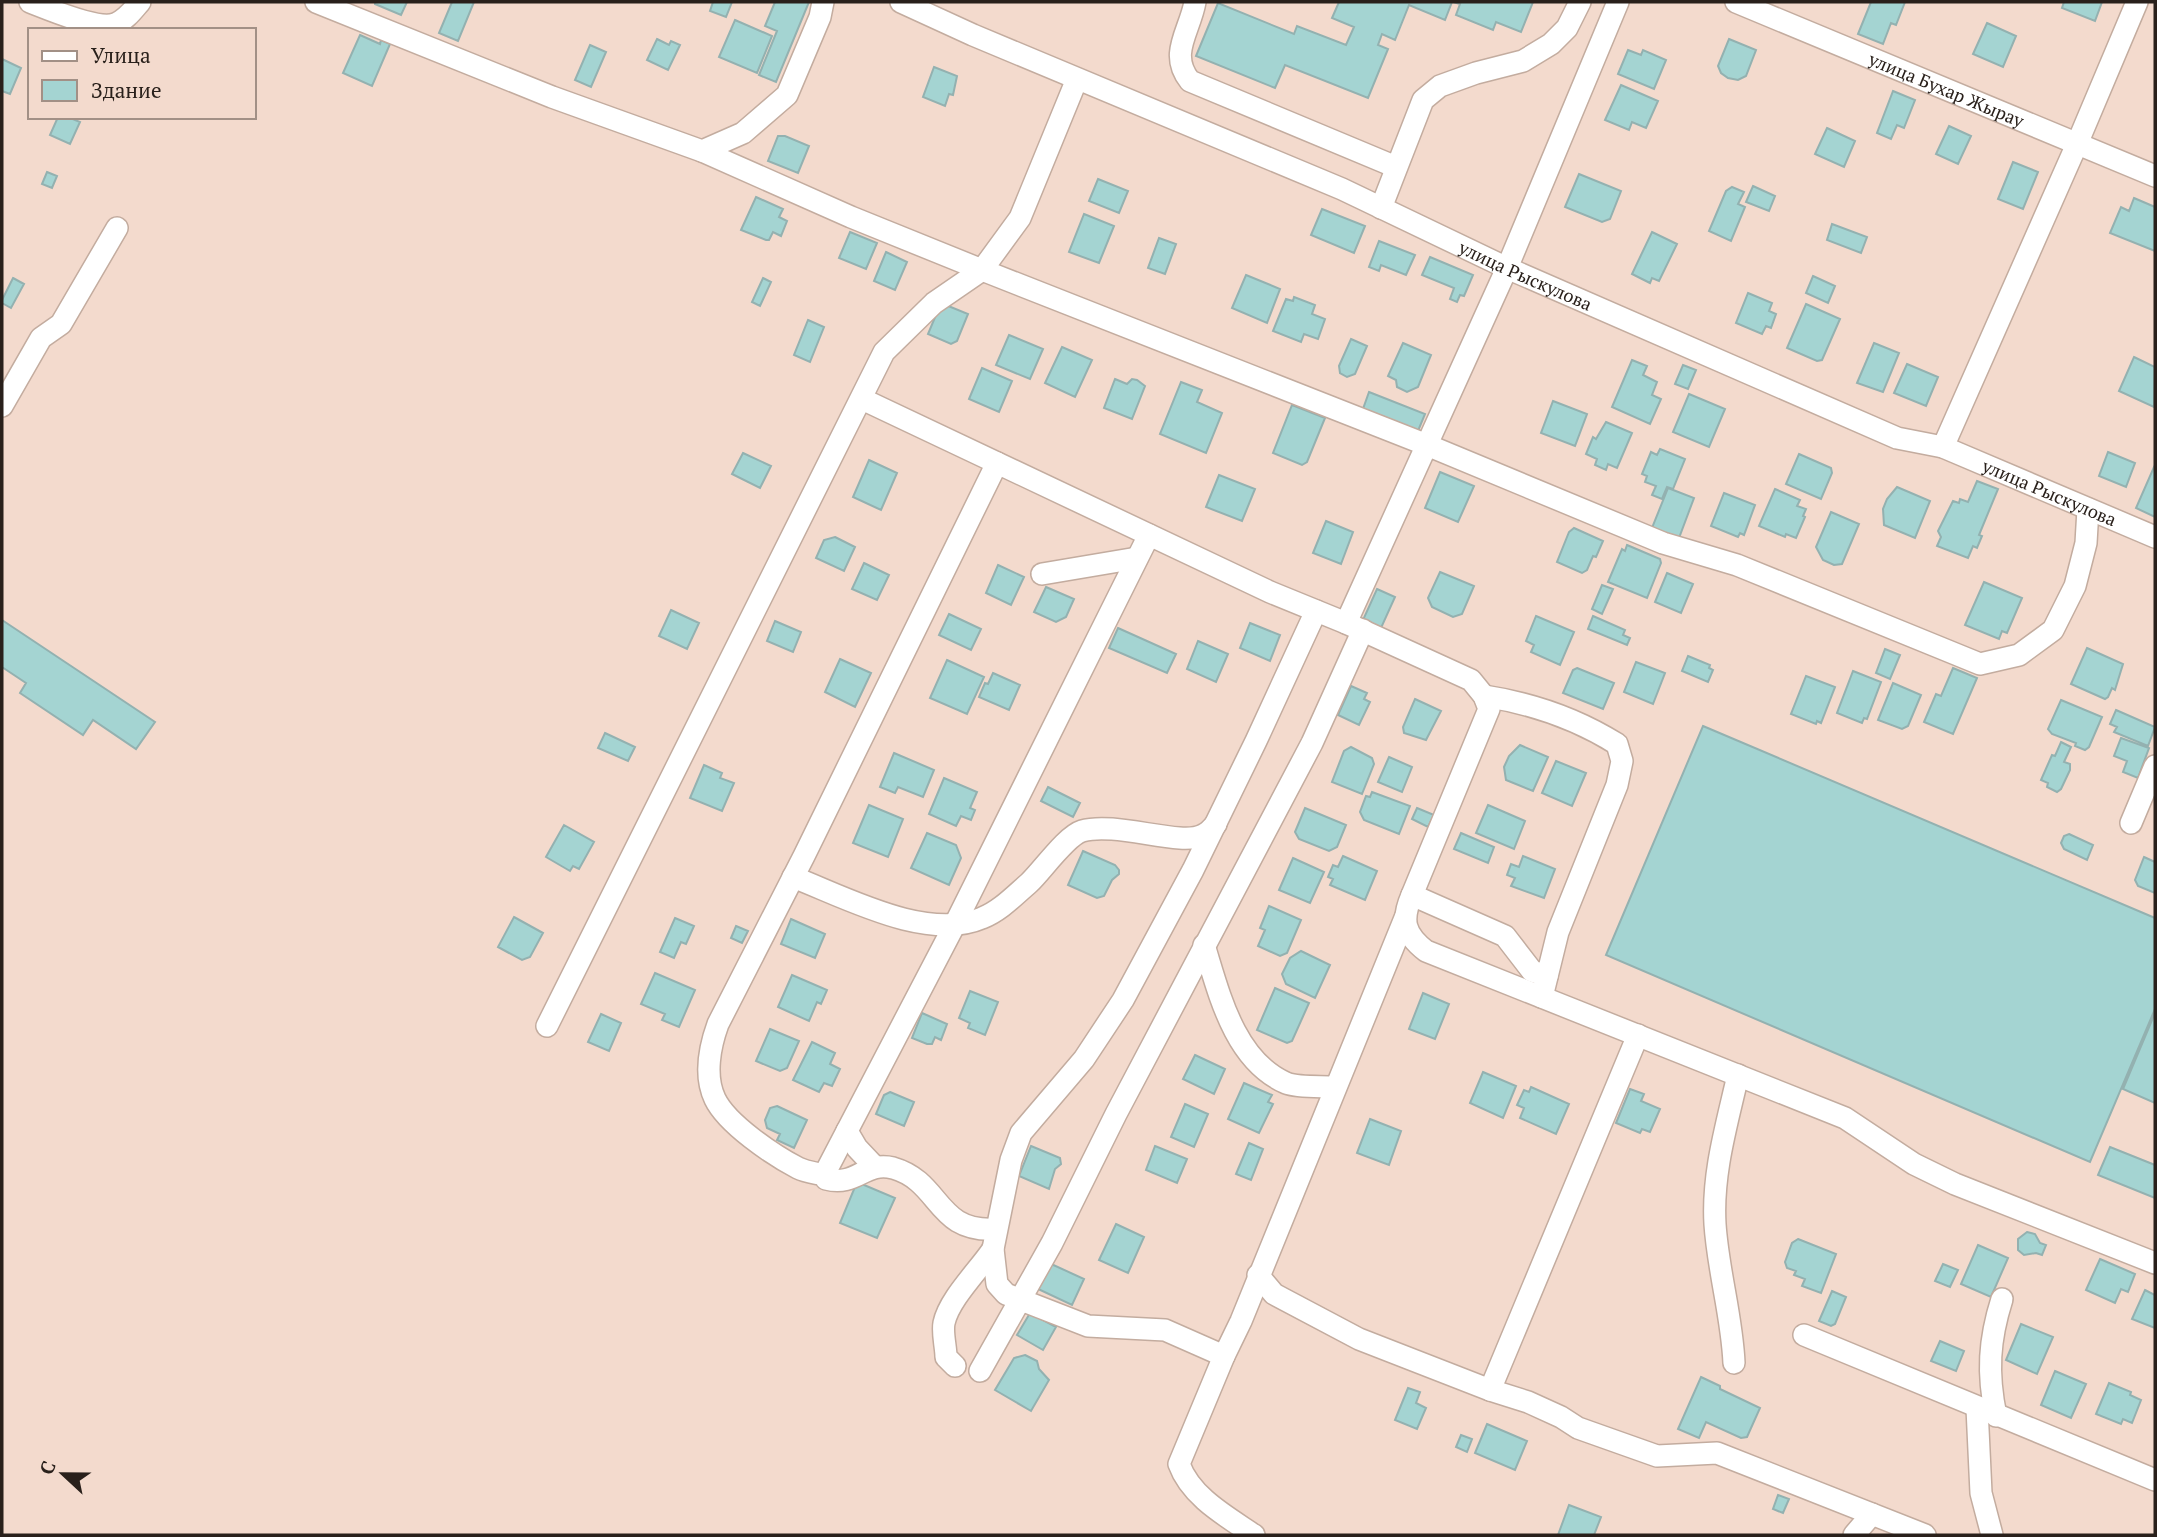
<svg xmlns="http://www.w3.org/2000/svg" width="2157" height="1537" viewBox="0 0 2157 1537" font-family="'PT Serif',serif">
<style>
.building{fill:#a4d4d2;stroke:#93b1b0;stroke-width:2}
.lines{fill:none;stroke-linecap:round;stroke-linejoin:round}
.minor-casing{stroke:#c3ac9f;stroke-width:24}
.minor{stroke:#fff;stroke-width:21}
.labels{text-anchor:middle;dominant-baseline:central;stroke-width:5;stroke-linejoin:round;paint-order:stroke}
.street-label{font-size:18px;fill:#29201b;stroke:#f3dacd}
</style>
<rect width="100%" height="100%" fill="#f3dacd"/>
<path class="building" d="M375 2H407L401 15 375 4Z
M452 2H474L458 41 439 33Z
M713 2H732L726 17 710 11Z
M775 2H809L776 82 759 75 777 31 765 26Z
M1339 2H1452L1445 20 1409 5 1395 40 1382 34 1378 45 1388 49 1368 98 1285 65 1275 88 1196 56 1218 3 1294 34 1297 26 1346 45 1354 27 1332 18Z
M1453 2H1533L1521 32 1496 22 1493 30 1456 15 1460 4Z
M1871 2H1905L1896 25 1891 23 1883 44 1858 34Z
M2064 2H2102L2095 21 2062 8Z
M735 20 772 36 757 73 719 57Z
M1987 23 2016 36 2003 67 1973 54Z
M360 35 380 44 381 40 390 44 372 86 343 73Z
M657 39 669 45 671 41 680 45 668 70 647 60Z
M1729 39 1756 50 1746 76 1738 80 1728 78 1721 73 1718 66Z
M590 45 606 52 591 87 575 80Z
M1628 50 1641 55 1643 50 1666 60 1654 89 1618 74Z
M2 59 21 68 10 94 2 91Z
M934 67 957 76 953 95 949 94 945 106 923 97Z
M1621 85 1658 101 1646 128 1632 122 1629 130 1605 120Z
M1893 91 1915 100 1904 128 1897 125 1891 139 1877 133Z
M58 117H68L80 122 70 144 50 135Z
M1949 126 1971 136 1958 164 1936 154Z
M1827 128 1855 141 1844 167 1815 154Z
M778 136H785L809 146 798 173 768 161Z
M2013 162 2038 172 2023 209 1998 199Z
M47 172 57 176 52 188 42 184Z
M1579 174 1621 191 1610 219 1602 222 1565 207Z
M1098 179 1128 191 1119 213 1089 201Z
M1753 186 1775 196 1769 211 1746 202Z
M1732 187 1744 192 1738 204 1745 207 1731 241 1709 231 1726 191Z
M756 197 783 209 779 217 787 221 781 236 773 232 769 240H766L741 230Z
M2134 198 2155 207V251L2110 233 2121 207 2129 211Z
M1322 209 1365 226 1354 253 1311 235Z
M1084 214 1114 226 1099 263 1069 252Z
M1832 224 1867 237 1861 253 1827 240Z
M850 232 877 243 866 269 839 258Z
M1652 232 1677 244 1659 281 1652 278 1650 283 1632 274Z
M1159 238 1176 244 1165 274 1148 268Z
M1379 241 1415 255 1406 275 1381 265 1379 271 1369 267Z
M886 252 907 262 895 290 874 281Z
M1430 257 1473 275 1464 296 1460 295 1457 302 1450 299 1454 288 1422 275Z
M1246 275 1280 289 1267 323 1232 308Z
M1813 276 1835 286 1828 303 1806 293Z
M13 278 24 284 11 308 2 303V300Z
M763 278 771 282 760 306 752 302Z
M1748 293 1772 303 1769 311 1776 314 1771 328 1766 326 1762 334 1736 323Z
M1294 297 1315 305 1312 314 1325 319 1318 339 1304 334 1301 342 1273 331 1286 299 1293 301Z
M941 303 968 314 957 341 951 344 928 334Z
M1806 304 1840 319 1822 360 1817 361 1787 348Z
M808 320 824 327 810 362 794 355Z
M1009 335 1043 349 1030 379 996 365Z
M1351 339 1367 346 1355 374 1347 377 1340 373 1339 366Z
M1403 343 1431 355 1418 387 1407 392 1397 387 1396 380 1388 376Z
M1874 343 1899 353 1883 392 1857 383Z
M1062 347 1092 360 1075 397 1045 383Z
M2134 357 2155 367 2154 407 2119 391Z
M1632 360 1647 366 1643 375 1657 382 1652 395 1661 399 1650 424 1612 407Z
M1907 364 1938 377 1926 406 1894 393Z
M1683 365 1696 370 1688 389 1675 384Z
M982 368 1012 381 999 412 969 399Z
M1115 379 1127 384 1132 379 1137 380 1145 386 1132 419 1104 408Z
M1181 382 1202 390 1197 402 1222 413 1206 453 1160 434Z
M1369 392 1425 414 1418 431 1363 409Z
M1689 394 1725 409 1709 447 1673 432Z
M1553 401 1587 414 1575 446 1541 433Z
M1292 405 1325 418 1307 462 1302 465 1273 453Z
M1606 422 1632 433 1617 468 1608 464 1606 470 1595 465 1597 459 1586 454 1593 437 1596 439Z
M1660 449 1685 459 1673 489 1667 487 1662 499 1652 495 1656 486 1645 482 1647 476 1642 474 1651 452 1657 455Z
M2108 452 2135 463 2126 487 2099 476Z
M743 453 771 466 760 488 732 474Z
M1799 454 1831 468 1832 473 1821 499 1786 484Z
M869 460 897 473 881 510 853 497Z
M2154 467 2155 468V517L2136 508Z
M1440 472 1474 486 1458 522 1425 508Z
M1219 475 1255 489 1242 521 1206 507Z
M1977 481 1998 489 1979 535 1982 536 1977 548 1973 546 1968 558 1937 546 1941 537 1938 531 1953 501 1959 503 1960 499 1968 502Z
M1897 487 1930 501 1915 538 1884 525 1883 509 1887 499Z
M1668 488 1694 498 1679 538 1652 528Z
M1775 489 1800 500 1797 506 1806 509 1803 516 1805 517 1796 538 1786 534 1785 537 1759 526Z
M1724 493 1755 505 1744 535 1740 533 1738 537 1711 526Z
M1831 512 1859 524 1842 564 1834 565 1823 560 1816 547Z
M1326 521 1353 532 1341 564 1313 553Z
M1574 528 1603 541 1596 557 1593 556 1587 570 1582 573 1557 562 1569 532Z
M835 537 855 547 844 571 816 558 824 540Z
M1627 545 1660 559 1661 563 1647 598 1608 582 1622 549 1625 551Z
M864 563 889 575 877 600 852 589Z
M998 565 1024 577 1011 605 986 593Z
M1440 572 1474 586 1462 614 1453 617 1432 607 1428 598Z
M1667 573 1693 584 1681 613 1655 602Z
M1984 582 2022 598 2007 633 2002 631 1999 639 1965 625Z
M1602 585 1613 589 1602 614 1592 609Z
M1046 587 1074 599 1066 617 1056 622 1034 612Z
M1377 589 1395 597 1381 628 1363 620Z
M671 610 699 623 687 649 659 636Z
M949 614 981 629 971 650 939 635Z
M1536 616 1574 632 1560 665 1531 652 1534 645 1526 641Z
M1593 616 1625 630 1623 635 1630 638 1627 645 1588 629Z
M2 620 155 722 136 749 93 720 83 735 20 693 26 683 2 667Z
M775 621 801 632 793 652 767 641Z
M1250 623 1280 635 1270 661 1240 648Z
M1118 628 1176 654 1167 673 1109 648Z
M1198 641 1228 654 1216 682 1187 669Z
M2087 648 2123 664 2115 690 2112 688 2108 697 2105 699 2071 684Z
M1885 649 1900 655 1890 679 1876 673Z
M1688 656 1710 665 1709 668 1713 670 1708 682 1682 671Z
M840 659 871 673 855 707 825 692Z
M947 660 984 677 967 714 930 698Z
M1636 662 1665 673 1653 704 1624 692Z
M1577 668 1614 683 1603 709 1563 693 1573 670Z
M1953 668 1977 678 1953 734 1924 722 1936 694 1941 696Z
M1853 671 1881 682 1867 719 1864 718 1862 723 1837 713Z
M993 673 1020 685 1009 710 979 697 985 683 988 684Z
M1806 676 1835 687 1821 723 1817 721 1816 724 1791 714Z
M1893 683 1921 695 1908 726 1902 729 1878 720Z
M1351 686 1367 693 1364 699 1370 702 1359 725 1338 715Z
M1415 699 1441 711 1426 740 1404 733 1403 727Z
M2061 700 2102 717 2089 747 2085 750 2075 746 2076 743 2052 734 2048 729Z
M2116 710 2155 727 2148 746 2114 732 2117 727 2110 724Z
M1703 726 2155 918V1009L2090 1162 1606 955Z
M605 733 635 747 628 761 598 748Z
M2121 738 2149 748 2138 778 2123 772 2127 761 2114 756Z
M2061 742 2071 747 2064 762 2070 764V770L2061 789 2057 792 2047 787 2048 783 2041 780 2052 755 2055 756Z
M1520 745 1548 757 1533 791 1506 780 1504 767 1509 756Z
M1351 747 1372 758 1374 764 1362 794 1332 782 1344 751Z
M894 753 934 770 923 797 898 787 895 793 880 787Z
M1389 757 1412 767 1402 792 1378 782Z
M1556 761 1586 773 1572 806 1542 793Z
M704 765 722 773 720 778 734 783 722 811 690 798Z
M944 778 977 792 970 808 975 810 971 820 961 816 956 826 929 814Z
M1048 787 1080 803 1073 817 1041 801Z
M1372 792 1410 806 1399 834 1364 820 1360 812 1366 796 1370 797Z
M869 805 903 819 888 857 853 843Z
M1488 805 1525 821 1514 849 1476 833Z
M1305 808 1346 825 1337 847 1329 851 1299 839 1295 832Z
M1417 808 1434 815 1428 827 1412 819Z
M564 825 594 842 579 869 573 866 570 871 546 857Z
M927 833 956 845 961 858 949 885 911 868Z
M1461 833 1494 847 1488 863 1454 849Z
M2069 834 2093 845 2087 860 2064 849 2061 843 2064 836Z
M1083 851 1115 865 1119 870V874L1112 880 1104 896 1097 898 1068 885Z
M1343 856 1377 871 1365 900 1330 885 1333 879 1328 877 1333 865 1338 867Z
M1523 856 1555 869 1544 898 1511 886 1515 878 1507 875 1511 864 1519 867Z
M2144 857 2155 862V893L2138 886 2135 880Z
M1293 858 1324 872 1310 903 1279 890Z
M1269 906 1301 920 1287 953 1280 956 1258 946 1265 930 1260 928Z
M514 917 543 933 530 957 522 960 498 947Z
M675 918 694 926 686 944 681 942 674 958 660 952Z
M791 919 825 934 815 958 781 944Z
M736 926 748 931 742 943 731 938Z
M1301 951 1330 965 1315 998 1286 984 1282 974 1290 958Z
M655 973 695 990 679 1027 662 1020 665 1014 641 1004Z
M792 975 827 990 821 1004 817 1002 809 1021 778 1007Z
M1275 988 1309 1003 1292 1041 1287 1043 1257 1030Z
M970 991 998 1002 985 1035 968 1028 970 1023 959 1018Z
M1423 993 1449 1004 1435 1039 1409 1029Z
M922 1013 947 1024 941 1040 935 1037 932 1044H927L912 1038Z
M2155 1013V1103L2123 1089Z
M601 1014 621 1023 609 1051 588 1042Z
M770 1029 799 1041 787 1068 780 1071 756 1061Z
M812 1042 835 1053 830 1064 840 1069 832 1086 824 1083 819 1092 793 1080Z
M1195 1055 1225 1069 1214 1094 1183 1079Z
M1483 1072 1516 1086 1503 1118 1470 1103Z
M1244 1083 1272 1095 1268 1102 1273 1104 1259 1133 1228 1119Z
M1531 1087 1569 1104 1556 1134 1520 1118 1524 1108 1517 1105 1524 1090 1529 1092Z
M1630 1089 1644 1094 1641 1101 1660 1109 1650 1132 1642 1129 1640 1133 1616 1123Z
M890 1092 914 1102 904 1126 876 1114 884 1095Z
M1185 1104 1208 1114 1194 1147 1171 1137Z
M777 1106 807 1120 794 1148 777 1140 780 1134 767 1128 765 1120 770 1108Z
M1370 1119 1401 1131 1389 1165 1357 1153Z
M1249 1143 1263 1149 1251 1180 1236 1174Z
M1031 1146 1060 1158 1061 1164 1055 1169 1049 1189 1019 1176Z
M1155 1146 1187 1159 1177 1183 1146 1170Z
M2110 1147 2155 1165V1198L2098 1175Z
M857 1182 895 1198 877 1238 840 1223Z
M1116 1224 1144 1237 1128 1273 1099 1260Z
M2027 1232 2035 1234 2040 1243 2046 1245 2042 1255 2036 1253 2024 1255 2018 1250V1239Z
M1798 1239 1836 1254 1821 1293 1802 1286 1805 1279 1794 1275 1796 1271 1787 1268 1785 1262 1792 1243Z
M1978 1245 2008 1258 1991 1297 1961 1284Z
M2100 1259 2135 1274 2128 1292 2121 1289 2115 1303 2086 1290Z
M1049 1263 1084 1279 1072 1305 1036 1288Z
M1943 1264 1958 1270 1950 1287 1935 1281Z
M2145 1290 2155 1295V1328L2132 1319Z
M1832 1291 1846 1297 1835 1324 1831 1326 1819 1321Z
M1030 1313 1056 1327 1043 1350 1017 1335Z
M2021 1324 2053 1337 2037 1374 2006 1360Z
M1940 1341 1964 1351 1956 1371 1931 1361Z
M1025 1355 1037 1361 1039 1369 1049 1380 1031 1411 995 1390 1014 1358Z
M2055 1371 2086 1384 2071 1418 2041 1405Z
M1701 1377 1720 1386V1389L1760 1408 1747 1437 1741 1438 1706 1422 1699 1438 1678 1429Z
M2109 1383 2131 1392 2130 1395 2141 1400 2132 1423 2123 1419 2121 1424 2096 1414Z
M1408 1388 1420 1392 1416 1403 1426 1408 1417 1429 1395 1420Z
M1487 1424 1527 1441 1515 1470 1475 1453Z
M1461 1435 1472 1439 1467 1452 1456 1447Z
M1778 1495 1789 1499 1783 1513 1773 1509Z
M1569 1505 1601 1517 1594 1535H1558Z"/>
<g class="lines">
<defs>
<g id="minor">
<path d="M30 2C48 9 97 30 115 24 126 20 133 10 140 2"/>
<path d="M316 2 552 97 702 151 743 133 787 95 820 17 823 2"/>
<path id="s1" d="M901 2 973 35 1342 189 1507 268 1897 438 1943 447 2155 537"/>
<path d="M1195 2C1190 31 1168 54 1190 81L1396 167"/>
<path id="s2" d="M1736 2 2155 176"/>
<path d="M702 151 851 217 982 270 1427 445 1663 543 1737 565 1980 664 2019 655 2053 630 2075 586 2086 543 2088 509"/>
<path d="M1381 208 1423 100 1440 86 1476 73 1523 61 1551 44 1567 28 1580 2"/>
<path d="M862 399 1270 592 1346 623 1471 680 1484 696 1489 709 1412 895C1401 920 1404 934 1426 951L1845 1118 1914 1164 1955 1184 2155 1263"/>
<path d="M2 406 41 338 61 324 117 228"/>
<path d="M1943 447 2077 144 2137 2"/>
<path d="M1042 574 1137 558"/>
<path d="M1346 623 1507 268 1618 2"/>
<path d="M1484 696C1530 703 1577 719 1617 744L1622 761 1617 785 1558 932 1542 997"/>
<path d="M2131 823 2155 766"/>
<path d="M793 877C845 897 927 942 982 918 1000 911 1014 896 1029 883 1042 871 1066 836 1082 831 1116 821 1181 847 1203 835 1208 833 1212 828 1216 824"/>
<path d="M1412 895 1505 936 1532 971 1547 976"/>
<path d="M1204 945C1219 993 1234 1060 1286 1083 1299 1088 1321 1086 1335 1087"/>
<path d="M547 1026 884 352 934 303 982 270 1020 218 1077 79"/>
<path d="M847 1131 857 1148 874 1166"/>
<path d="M824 1175 955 924 1149 535"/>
<path d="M996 1229C935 1233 942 1182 893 1168 864 1161 857 1187 826 1179L824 1175C816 1173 806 1172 798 1168 773 1155 727 1124 715 1099 704 1076 710 1046 718 1024L804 856 997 463"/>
<path d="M1258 1275 1274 1294 1359 1339 1490 1390 1528 1402 1561 1417 1578 1428 1657 1456 1717 1453 1925 1535"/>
<path d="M1804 1335 2155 1480"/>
<path d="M1224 1356 1165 1330 1088 1326 1006 1294 997 1284 993 1249 1011 1160 1021 1133 1084 1059 1123 1000 1193 870 1256 741 1316 611"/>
<path d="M1734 1363C1732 1316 1718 1271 1715 1224 1712 1173 1727 1124 1738 1075"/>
<path d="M955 1366 946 1357C946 1347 942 1333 944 1323 949 1299 979 1270 993 1249"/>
<path d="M980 1371 1052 1243 1116 1114 1312 743 1363 630"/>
<path d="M1490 1390 1638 1035"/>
<path d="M1977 1408 1981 1493 1992 1535"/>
<path d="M1996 1416C1987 1373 1989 1340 2002 1299"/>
<path d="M1254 1535C1226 1516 1191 1497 1179 1464L1224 1356 1241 1321 1405 918"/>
<path d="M1854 1535 1872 1514"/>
</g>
</defs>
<use href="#minor" class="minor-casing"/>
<use href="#minor" class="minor"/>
</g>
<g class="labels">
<g class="street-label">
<text stroke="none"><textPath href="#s2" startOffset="228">улица Бухар Жырау</textPath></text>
<text stroke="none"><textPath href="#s1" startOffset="682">улица Рыскулова</textPath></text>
<text stroke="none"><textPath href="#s1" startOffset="1250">улица Рыскулова</textPath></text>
</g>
</g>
<rect width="2157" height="1537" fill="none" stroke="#29201b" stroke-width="7"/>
<rect x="28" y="28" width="228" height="91" fill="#f3dacd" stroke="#a29086" stroke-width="2"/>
<rect x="42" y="51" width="35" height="10" fill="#ffffff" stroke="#a29086" stroke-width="2"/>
<text x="91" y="63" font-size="21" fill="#29201b">Улица</text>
<rect x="42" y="80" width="35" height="21" fill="#a4d4d2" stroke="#a29086" stroke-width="2"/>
<text x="91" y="98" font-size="21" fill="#29201b">Здание</text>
<g transform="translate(63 1474) rotate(292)" stroke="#f3dacd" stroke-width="5" paint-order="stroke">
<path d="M0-5L12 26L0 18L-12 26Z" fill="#29201b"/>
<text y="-10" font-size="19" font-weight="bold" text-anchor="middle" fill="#29201b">С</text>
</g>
</svg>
